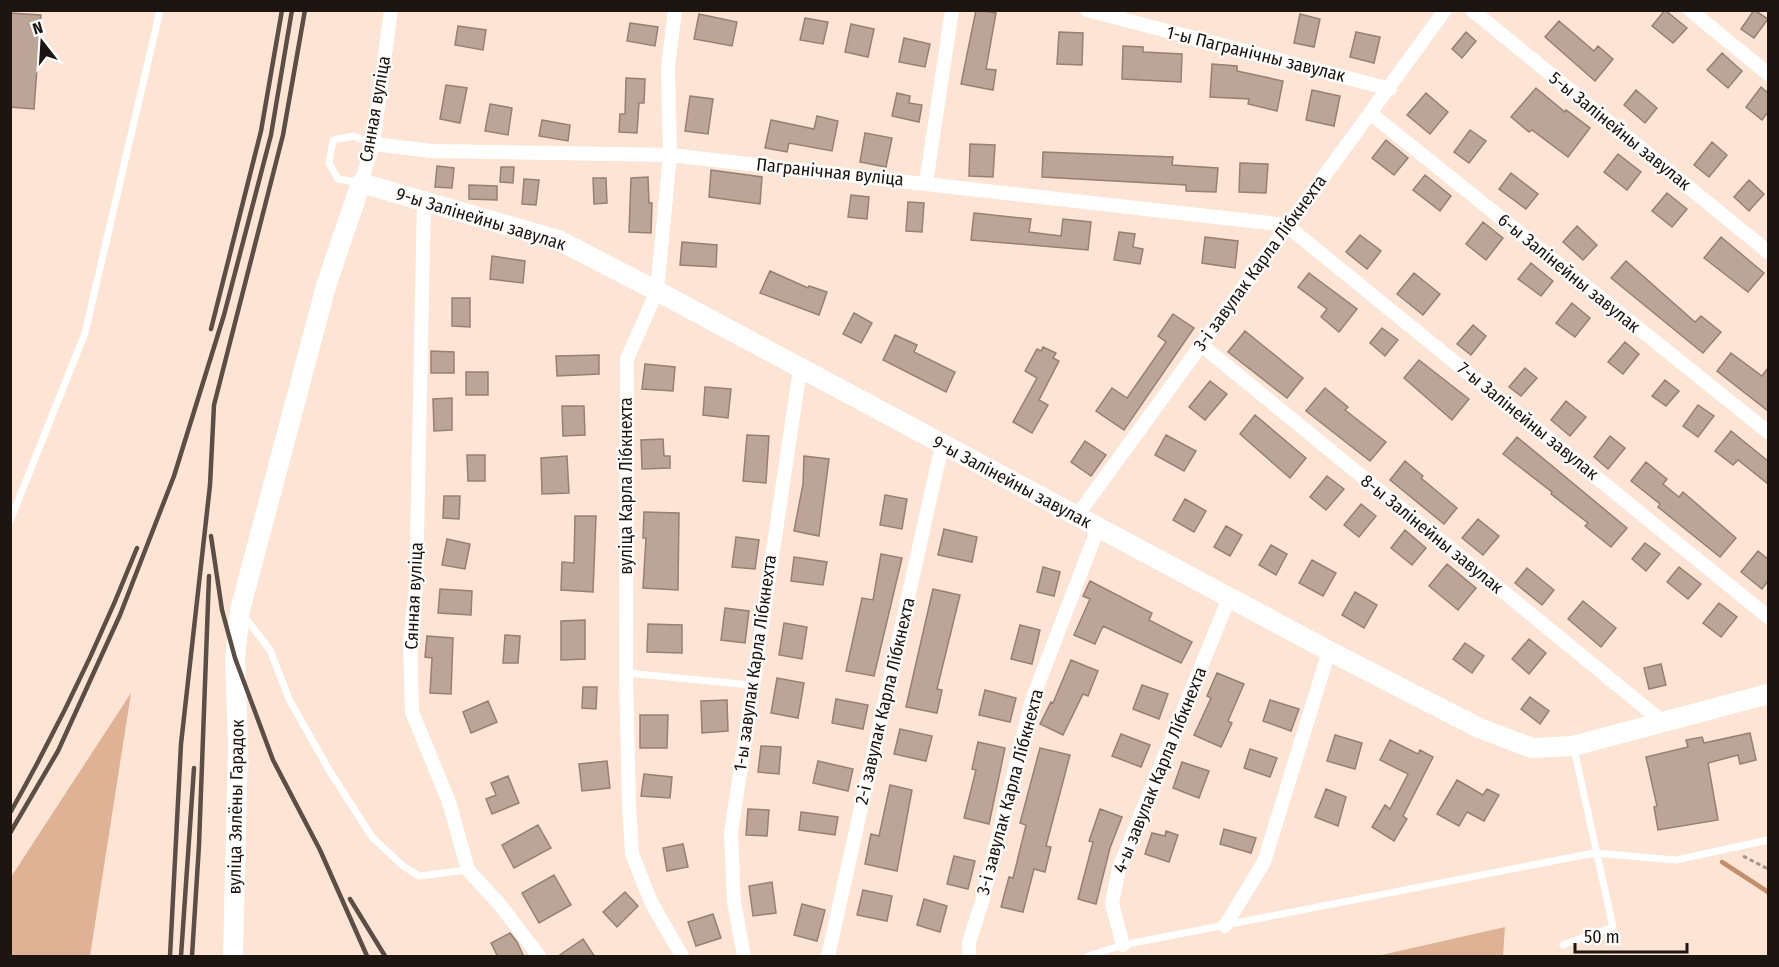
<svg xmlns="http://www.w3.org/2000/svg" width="1779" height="967" viewBox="0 0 1779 967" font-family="'Fira Sans Condensed',sans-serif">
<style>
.green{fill:#e0b295}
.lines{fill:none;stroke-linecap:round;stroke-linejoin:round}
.stream{stroke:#c38e6c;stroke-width:4.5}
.building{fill:#bca496;stroke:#968072;stroke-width:1.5}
.path{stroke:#a79589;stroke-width:3;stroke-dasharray:4.5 3;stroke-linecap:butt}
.lane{stroke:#fff;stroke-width:7}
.street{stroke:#fff;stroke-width:14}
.secondary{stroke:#fff;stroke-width:20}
.rail{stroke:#5a4e45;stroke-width:4.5}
.labels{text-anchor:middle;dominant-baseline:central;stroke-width:4.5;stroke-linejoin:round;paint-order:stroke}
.street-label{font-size:18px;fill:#1d150f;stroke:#fff}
</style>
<rect width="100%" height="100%" fill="#fde4d5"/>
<path class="green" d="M131 693 90 956H11V877Z
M1505 927 1503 956H1377Z"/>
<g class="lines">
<path class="stream" d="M1722 862 1768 892"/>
</g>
<path class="building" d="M976 10 996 13 986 69 996 70 993 90 961 84Z
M1665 10 1687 28 1673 43 1652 26Z
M1754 10 1768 19 1754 38 1741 29Z
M10 13 41 15 34 109 10 107Z
M699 14 737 22 732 46 694 39Z
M1300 14 1320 19 1314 47 1294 43Z
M805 18 828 22 823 44 800 40Z
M1559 21 1594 51 1598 46 1613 59 1595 81 1545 37Z
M630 23 658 27 655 46 627 41Z
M851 24 874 29 868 57 845 52Z
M458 26 486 30 483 50 455 45Z
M1059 32 1083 33 1082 65 1057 64Z
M1356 32 1380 37 1374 63 1350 57Z
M1466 32 1476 41 1462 58 1452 49Z
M904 38 930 44 925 67 899 62Z
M1123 46 1143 47V52L1182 54 1181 82 1122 79Z
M1722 53 1742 71 1728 88 1707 70Z
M1212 64 1237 66V71L1283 81 1277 111 1248 104 1249 99 1210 97Z
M626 78 645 79 644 103H639L637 133 619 132 620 114H625Z
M446 85 467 88 460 123 440 119Z
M1761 87 1768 93V112L1762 120 1746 107Z
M1536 88 1565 112 1566 110 1590 128 1568 157 1532 130 1529 132 1511 117Z
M1312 90 1340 96 1334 126 1306 120Z
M1636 90 1657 108 1645 123 1624 105Z
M897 93 910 96 909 103 922 105 919 122 892 116Z
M1426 93 1448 112 1430 134 1407 115Z
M690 96 713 99 708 134 685 131Z
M490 104 512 108 508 135 485 131Z
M817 116 838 121 832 151 789 143 787 152 765 148 771 120 814 129Z
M542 120 570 125 568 141 539 136Z
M1470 130 1486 141 1469 163 1454 152Z
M865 133 892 138 886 167 860 162Z
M1386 140 1408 158 1394 175 1372 158Z
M1712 142 1727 155 1709 177 1694 165Z
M970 144 995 145 993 177 969 176Z
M1043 152 1173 157 1172 165 1218 168 1216 192 1186 191V185L1042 177Z
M1618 154 1641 172 1627 190 1604 172Z
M1240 163 1268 164 1266 193 1239 192Z
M437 166 454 168 452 188 435 187Z
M501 167H514L513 183 500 182Z
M711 170 762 177 760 204 709 197Z
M1511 173 1538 194 1526 209 1499 189Z
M1425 175 1451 196 1440 211 1413 190Z
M648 177 649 203H652L651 233 629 232 631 178Z
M593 178H606L607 203 594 204Z
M524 179 539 180 536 205 522 204Z
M1749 180 1764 194 1749 211 1734 197Z
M469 185 497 186V200L469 199Z
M1667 193 1687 209 1672 227 1652 211Z
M851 195 869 197 867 219 848 217Z
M908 202 924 203 922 232 906 231Z
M974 213 1031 219 1029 232 1061 236 1063 219 1091 222 1088 250 971 240Z
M1483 222 1503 238 1486 260 1466 244Z
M1577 226 1597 245 1583 260 1563 242Z
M1119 232 1135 234 1133 247 1143 249 1140 264 1114 260Z
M1360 235 1381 251 1367 269 1346 252Z
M1205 237 1238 241 1235 268 1202 263Z
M1721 237 1764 273 1748 292 1704 258Z
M682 242 717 245 716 267 680 265Z
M492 256 525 261 523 283 490 279Z
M1626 261 1695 322 1701 316 1721 332 1703 353 1611 278Z
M1531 263 1553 281 1541 296 1518 279Z
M770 271 808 288 809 286 827 292 819 315 760 293Z
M1309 273 1357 309 1339 332 1321 317 1327 309 1298 287Z
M1414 273 1440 294 1423 315 1397 294Z
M452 298H470V327L452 326Z
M1572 303 1590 318 1575 337 1556 323Z
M854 313 872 323 861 343 843 334Z
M1173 314 1194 328 1124 430 1096 411 1112 388 1127 398 1166 342 1158 336Z
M1473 325 1486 336 1471 355 1457 344Z
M1382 328 1398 340 1385 356 1370 343Z
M1245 331 1303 378 1287 398 1228 352Z
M895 335 917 345 914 352 955 372 946 392 883 360Z
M1625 342 1639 354 1623 374 1608 362Z
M1043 347 1056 353 1053 358 1059 361 1039 400 1048 405 1032 433 1013 422 1037 378 1025 371 1037 349 1041 351Z
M431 351 454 352V373H431Z
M1731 353 1762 376 1768 368V411L1717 371Z
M599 355V374L557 376 556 356Z
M1419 360 1469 399 1452 420 1404 378Z
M645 364 675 367 673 391 642 389Z
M1525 368 1537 378 1521 396 1509 387Z
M466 372H488V395H466Z
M1665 380 1679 391 1666 406 1652 396Z
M1210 381 1227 394 1205 420 1189 407Z
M705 387 731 389 728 418 703 415Z
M1325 388 1348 407 1345 410 1386 442 1370 461 1306 411Z
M452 398V430L434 431 433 399Z
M1566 401 1586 417 1570 436 1551 420Z
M1698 405 1714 416 1698 437 1683 426Z
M562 406H584L585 435 563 436Z
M1255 415 1306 458 1290 478 1240 434Z
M1731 431 1768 461V484L1738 460 1733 465 1715 451Z
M747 435 769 436 766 483 743 481Z
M1166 435 1196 451 1184 471 1155 455Z
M1610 436 1625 448 1608 469 1594 457Z
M1517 437 1627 528 1611 547 1585 526 1588 523 1551 494 1552 492 1503 454Z
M663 439 664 456H670V468L642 469 641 440Z
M1085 441 1106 455 1091 476 1071 462Z
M467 455H485V481H468Z
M567 456 569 493 542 494 541 458Z
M804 456 829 459 819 536 794 531 803 484Z
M1405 461 1423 476 1421 478 1457 508 1444 524 1390 480Z
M1646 462 1667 479 1663 484 1679 497 1683 492 1736 538 1720 557 1658 507 1660 504 1631 481Z
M1327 476 1344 489 1326 510 1310 497Z
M885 495 907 499 902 529 880 525Z
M444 496H460L459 519 443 518Z
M1185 499 1206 511 1194 532 1173 520Z
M1361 504 1376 516 1359 537 1344 525Z
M644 512 679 513 678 590 643 588 646 538H643Z
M575 516H596L593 592 561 590 562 562 574 563Z
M1478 519 1499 536 1483 555 1462 538Z
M1226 526 1242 535 1230 556 1214 547Z
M944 529 977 537 972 562 938 555Z
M1405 530 1426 548 1412 565 1391 548Z
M736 537 759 540 755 569 732 567Z
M447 539 470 544 465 569 442 565Z
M1645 543 1660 554 1646 571 1632 559Z
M1271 545 1287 554 1276 575 1259 565Z
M1758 551 1768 559V581L1762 589 1741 572Z
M881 554 902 558 874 676 846 671 862 598 873 600Z
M794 557 827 562 823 585 791 581Z
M1312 560 1336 573 1323 596 1299 583Z
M1447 564 1476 588 1458 610 1429 586Z
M1043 567 1060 572 1054 596 1037 592Z
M1679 567 1701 584 1688 599 1667 582Z
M1527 568 1554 590 1542 605 1515 583Z
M1090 581 1152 613 1149 620 1192 642 1181 663 1103 626 1095 644 1074 635 1090 599 1083 596Z
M440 589 472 591 471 615 438 613Z
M933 589 960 595 937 689 942 690 937 713 906 707Z
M1355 592 1377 605 1364 628 1342 615Z
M1583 601 1616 628 1601 647 1568 619Z
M1719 603 1737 617 1721 637 1703 623Z
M725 608 749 611 745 643 721 640Z
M585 620V659L561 660V621Z
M784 623 807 627 802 659 779 655Z
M648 624 682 625V653L647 652Z
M1020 625 1040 630 1032 664 1011 659Z
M505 635 520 636 518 663H503Z
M427 636 453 638 451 694 430 693 432 658 425 657Z
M1529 639 1546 653 1529 674 1512 659Z
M1465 643 1484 656 1472 673 1453 659Z
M1071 660 1098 671 1088 696 1083 694 1063 735 1040 724 1051 702 1053 703Z
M1661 664 1666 685 1649 689 1644 668Z
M1217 673 1244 684 1228 721 1232 723 1221 747 1194 735 1211 698 1207 696Z
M777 678 804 683 798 718 771 713Z
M1142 685 1168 694 1159 719 1133 709Z
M583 687H597L596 709 582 708Z
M985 690 1016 698 1010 722 979 715Z
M1530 697 1549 711 1540 724 1521 709Z
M836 699 868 705 863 729 832 723Z
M727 700 728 731 702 733 701 701Z
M1270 700 1299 709 1291 731 1263 721Z
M488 701 497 722 471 733 463 712Z
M640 715H668L667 748H640Z
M900 729 932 736 926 761 894 754Z
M1750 733 1756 760 1740 764 1738 755 1708 763 1718 820 1658 830 1654 807 1657 806 1646 757 1688 747 1686 740 1702 737 1704 743Z
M1121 734 1150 745 1141 767 1112 756Z
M1335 735 1362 743 1355 769 1327 761Z
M1390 740 1418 754 1420 750 1433 757 1403 816 1407 819 1394 841 1372 827 1385 805 1390 809 1408 774 1380 760Z
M978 742 1005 748 989 824 964 818 976 770 972 769Z
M761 746 781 747 779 774 758 772Z
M1040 748 1070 755 1046 846 1051 847 1045 872 1034 869 1023 912 1001 907 1009 877 1013 878 1026 825 1020 823Z
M1250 749 1277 758 1270 777 1244 768Z
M607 761 610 788 582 791 579 764Z
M818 761 853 769 848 791 813 783Z
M1182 762 1209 771 1199 798 1173 788Z
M644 774 672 777 670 798 641 796Z
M508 776 519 803 492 814 486 799 496 795 491 783Z
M1457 780 1483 795 1487 789 1499 795 1484 821 1467 812 1459 826 1437 814Z
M890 785 912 790 897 871 865 864 871 834 879 836Z
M1326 789 1346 797 1338 826 1315 817Z
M748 809 769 810 767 836 746 835Z
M1100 809 1122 817 1110 848 1096 904 1078 899 1093 842 1089 841Z
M801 812 838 817 835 835 799 830Z
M538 825 551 848 514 868 502 845Z
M1224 829 1256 838 1251 853 1220 844Z
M1166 831 1178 835 1169 862 1145 854 1152 833 1165 836Z
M683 844 688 867 667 871 663 848Z
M954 856 975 861 968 889 947 884Z
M554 875 571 905 539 923 522 893Z
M772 882 776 913 753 916 749 886Z
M863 890 892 896 887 921 857 915Z
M625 892 638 906 617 927 603 912Z
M924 899 947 906 940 932 917 925Z
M802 904 825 910 817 941 794 935Z
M713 914 721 938 696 946 688 922Z
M510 933 517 942 524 957H498L491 943Z
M583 939 595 957H557Z"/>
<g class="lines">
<path class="path" d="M1743 856 1768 869"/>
<path class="lane" d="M359 183 338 179 329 163 333 140 354 136 373 144
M10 521 85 333 160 10
M243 615 270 650 289 699 329 770 372 837 403 866 419 876 468 870
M626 673 751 685
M1563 945 1613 927 1574 749
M1088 956 1123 945 1594 853 1676 860 1768 840"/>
<path class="street" d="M675 10 668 67 670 155 657 291 627 359 626 673 629 804 632 854 651 902 682 956
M1087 10 1390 89
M1472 10 1768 252
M1690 10 1768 74
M1370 113 1768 432
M373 144 432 151 670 155 1286 225 1768 617
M361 183 373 144 391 10
M926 183 952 10
M424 200 416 587 410 642 412 712 449 802 468 870 500 905 539 956
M1200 344 1664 723
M1076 517 1445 10
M1225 926 1264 862 1329 651
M1123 945 1112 904 1119 868 1229 598
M744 956 734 902 731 833 800 369
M828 956 942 445
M969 956V942L982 902 1032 700 1098 528"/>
<path class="secondary" d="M233 956 238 745 235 658 240 610 326 286 361 183 558 240 657 291 1329 651 1479 728 1532 748 1573 746 1768 694"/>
<path class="rail" d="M211 329 261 131 282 10
M211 536 222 610 235 658 273 760 320 850 367 956
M10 813C58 728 101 639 137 548
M10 833 58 751 120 615 174 476 224 315 271 135 292 10
M350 899 385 956
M170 956 181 744 210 485 214 405 283 135 305 10
M181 956 194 768
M192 956 199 845 209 576"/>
</g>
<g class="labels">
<g class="street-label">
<text transform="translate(1256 54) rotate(14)">1-ы Пагранічны завулак</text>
<text transform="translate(375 109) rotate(-80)">Сянная вуліца</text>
<text transform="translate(1620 131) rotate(39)">5-ы Залінейны завулак</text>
<text transform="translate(830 172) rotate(6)">Пагранічная вуліца</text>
<text transform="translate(481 219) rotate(17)">9-ы Залінейны завулак</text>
<text transform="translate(1260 263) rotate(-54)">3-і завулак Карла Лібкнехта</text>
<text transform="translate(1569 273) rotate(39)">6-ы Залінейны завулак</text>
<text transform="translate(1528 421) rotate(39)">7-ы Залінейны завулак</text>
<text transform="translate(1012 482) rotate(28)">9-ы Залінейны завулак</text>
<text transform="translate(626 486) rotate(-90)">вуліца Карла Лібкнехта</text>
<text transform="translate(1432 534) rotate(39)">8-ы Залінейны завулак</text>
<text transform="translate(414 596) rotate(-87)">Сянная вуліца</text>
<text transform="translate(755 663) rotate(-82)">1-ы завулак Карла Лібкнехта</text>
<text transform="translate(885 701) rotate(-77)">2-і завулак Карла Лібкнехта</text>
<text transform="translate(1160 770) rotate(-68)">4-ы завулак Карла Лібкнехта</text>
<text transform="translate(1010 792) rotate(-75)">3-і завулак Карла Лібкнехта</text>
<text transform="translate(236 807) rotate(-89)">вуліца Зялёны Гарадок</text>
</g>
</g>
<rect width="1779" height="967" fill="none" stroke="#1d150f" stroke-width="24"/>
<g transform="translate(42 42) rotate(343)" stroke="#ffffff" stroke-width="4.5" paint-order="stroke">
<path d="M0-4.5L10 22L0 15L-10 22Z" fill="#1d150f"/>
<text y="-9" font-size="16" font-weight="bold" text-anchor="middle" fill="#1d150f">N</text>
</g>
<path d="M1575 943v9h112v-9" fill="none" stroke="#1d150f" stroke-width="3"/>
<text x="1584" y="943" font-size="18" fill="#1d150f" stroke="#ffffff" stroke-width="4.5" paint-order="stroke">50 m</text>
</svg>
